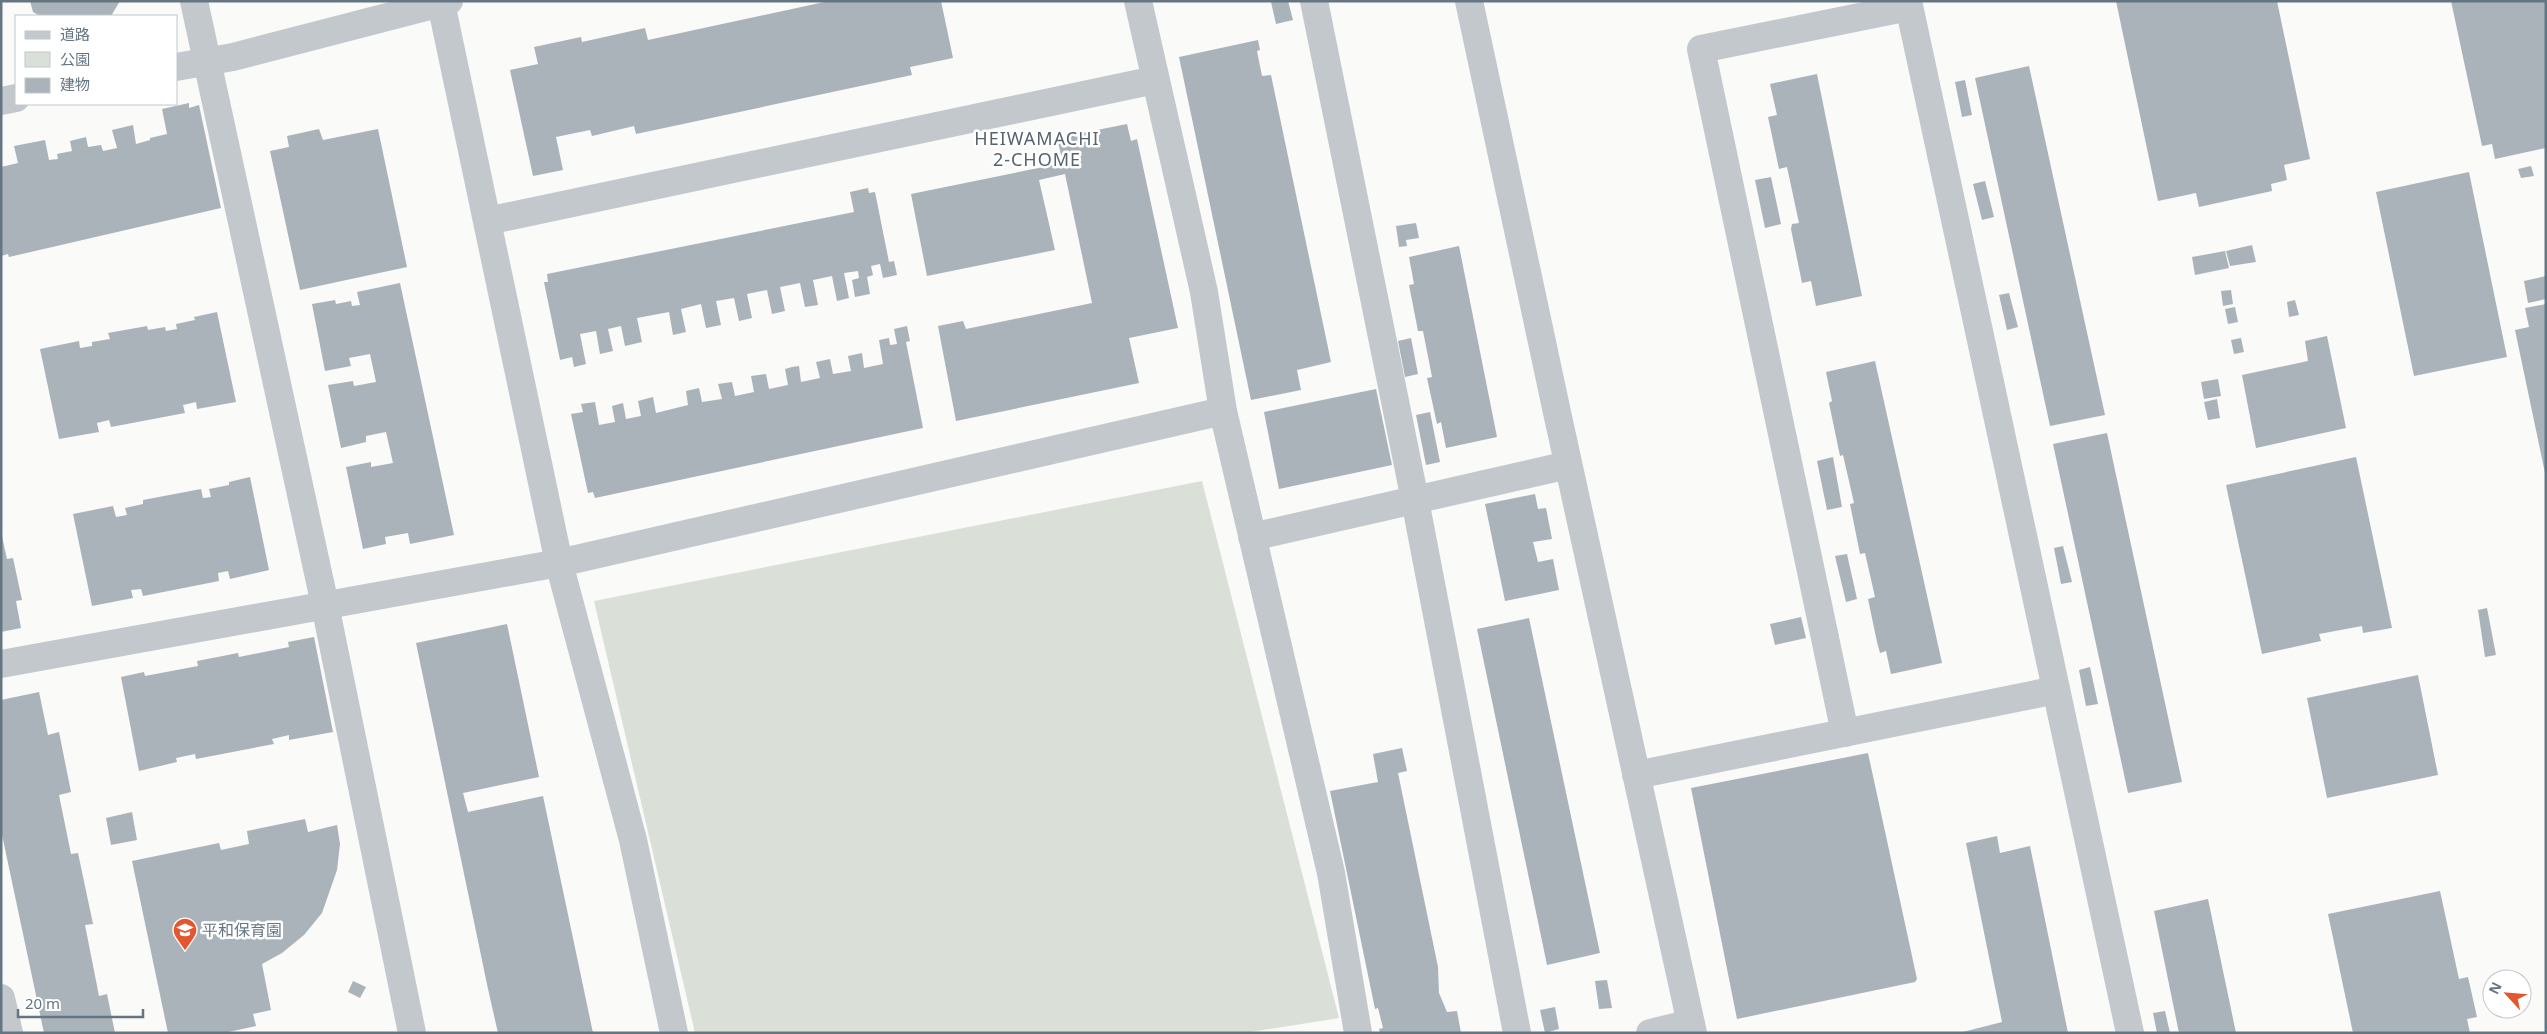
<svg xmlns="http://www.w3.org/2000/svg" width="2547" height="1034" viewBox="0 0 2547 1034" font-family="'Noto Sans','Noto Sans JP',sans-serif">
<style>
.green{fill:#dadfd7}
.building{fill:#aab3b9}
.lines{fill:none;stroke-linecap:round;stroke-linejoin:round}
.minor{stroke:#c3c8cc;stroke-width:28}
.labels{text-anchor:middle;dominant-baseline:central;stroke-width:5;stroke-linejoin:round;paint-order:stroke}
.poi-label{font-size:16px;fill:#657683;stroke:#fff;text-anchor:start}
.neighbourhood-label{font-size:18px;letter-spacing:1px;fill:#57646e;stroke:#fff}
</style>
<rect width="100%" height="100%" fill="#fafaf8"/>
<path class="green" d="M1202 481 1339 1018 1244 1033H695L594 601Z"/>
<path class="building" d="M30 1H120L111 16H40L33 12Z
M829 1H941L953 58 910 67 912 75 636 134 634 126 592 136 590 130 556 137 563 170 533 176 510 70 538 64 534 47 581 37 582 42 645 28 648 40Z
M1288 1 1293 20 1276 24 1271 2Z
M2116 1H2277L2310 159 2284 165 2287 180 2271 184 2272 191 2199 207 2196 193 2158 201Z
M2451 1H2546V148L2495 159 2492 144 2482 146Z
M1258 40 1260 50 1257 51 1262 76 1271 75 1331 362 1297 370 1301 390 1251 400 1179 57Z
M2029 66 2105 415 2050 426 1975 78Z
M1817 74 1862 296 1816 306 1811 281 1802 283 1791 229 1792 224 1799 223 1787 167 1779 169 1768 117 1777 115 1770 84Z
M1965 80 1972 115 1962 117 1955 82Z
M189 103V108L199 105 221 208 9 257 8 254 1 256V167L18 163 14 146 45 140 49 160 58 159 57 154 72 151 70 141 86 137 88 147 101 145 103 151 117 148 112 130 133 125 136 144 150 140V138L167 134 162 109Z
M1127 124 1131 141 1137 139 1178 328 1129 338 1139 383 956 421 938 326 963 321 966 329 1092 303 1065 174 1039 180 1055 250 927 276 911 194 1063 163 1057 138Z
M319 129 323 140 378 129 407 267 300 290 270 151 289 147 287 136Z
M2531 166 2534 176 2521 178 2518 169Z
M2469 172 2507 357 2414 376 2376 192Z
M1771 177 1781 224 1765 228 1755 180Z
M1985 181 1994 217 1982 220 1973 184Z
M868 188 869 193 875 192 889 262 894 261 897 275 883 278 880 264 871 266 873 275 867 277 870 294 855 297 852 280 859 278 858 271 844 273 849 298 837 301 832 276 813 280 818 305 805 307 800 283 780 287 785 311 772 314 767 290 747 294 752 318 739 321 734 298 716 301 721 325 706 328 701 304 681 309 686 332 673 335 669 312 637 318 642 342 625 346 621 326 608 329 613 351 600 354 596 331 580 334 586 364 574 367 572 357 560 360 544 282H548L547 274 854 212 850 192Z
M1416 223 1419 238 1406 240 1407 246 1399 247 1396 226Z
M2252 245 2256 262 2230 266 2226 251Z
M1459 246 1497 437 1446 448 1441 422 1437 424 1427 378 1432 377 1423 331H1418L1409 285 1414 284 1409 257Z
M2225 251 2229 268 2195 275 2192 257Z
M2546 276V299L2528 303 2524 281Z
M400 283 454 535 410 544 408 533 385 537 386 544 363 549 346 467 371 462V467L393 463 386 432 366 436V442L341 448 328 385 353 381 354 386 376 382 370 354 349 358 351 366 325 371 312 304 335 300 336 304 351 301 352 306 360 305 357 292Z
M2231 290 2233 304 2223 306 2221 291Z
M2009 293 2018 327 2007 330 1999 295Z
M2295 300 2299 315 2289 317 2287 302Z
M2546 304V473H2545L2515 330 2529 327 2525 308Z
M2235 307 2238 322 2228 324 2225 309Z
M217 312 236 402 197 409 196 402 183 405 185 413 111 427 109 420 97 423 99 432 59 439 40 349 79 341 80 348 92 346V342L110 339 108 333 147 326 148 330 165 327 166 331 177 329 176 324 195 320 194 317Z
M907 326 910 341 906 342 923 428 595 498 593 492 588 493 571 414 583 412 581 404 595 402 599 425 615 422 612 406 623 403 626 419 641 416 638 401 653 397 656 413 688 405 686 391 699 388 702 402 722 399 718 384 732 382 735 396 754 392 751 376 766 374 769 389 788 385 785 369 792 367 799 366 801 382 820 378 816 362 830 359 833 374 851 371 848 356 862 353 864 368 883 364 879 340 889 338 890 345 897 344 894 329Z
M2327 336 2346 428 2256 448 2242 375 2308 361 2305 341Z
M1411 338 1418 374 1405 377 1398 341Z
M2241 338 2244 352 2234 354 2231 340Z
M1875 361 1942 663 1891 674 1886 651 1880 653 1877 642 1868 599 1875 597 1865 553 1860 554 1850 504 1854 503 1843 455 1840 456 1829 403 1832 401 1826 372Z
M2218 379 2221 396 2204 399 2201 382Z
M1376 389 1392 465 1279 489 1264 412Z
M2217 399 2220 418 2208 420 2204 402Z
M1430 412 1440 462 1426 465 1416 415Z
M2107 433 2182 782 2128 793 2053 444Z
M1833 457 1842 507 1827 510 1817 461Z
M2356 457 2392 628 2363 633 2362 626 2319 634 2321 641 2262 654 2226 485Z
M250 477 269 570 230 579 228 571 218 573 219 581 143 596 141 589 131 590 133 598 92 606 73 514 113 506 116 517 127 515 125 508 143 504V500L201 489 203 498 211 497 209 489 229 485V482Z
M1535 494 1538 509 1546 508 1552 539 1533 542 1538 562 1553 559 1559 590 1505 601 1485 504Z
M1 532 7 559 13 558 22 600 16 601 21 628 1 632Z
M2063 546 2072 582 2061 584 2054 548Z
M1847 554 1857 599 1846 602 1835 556Z
M2487 608 2496 655 2485 657 2478 610Z
M1801 617 1806 638 1775 645 1770 624Z
M1529 618 1600 953 1547 965 1477 629Z
M507 624 539 777 463 793 468 812 543 796 593 1033H498L488 989 416 643Z
M314 637 333 732 289 740V735L272 739 274 744 196 759 195 754 176 758 177 762 139 771 121 677 144 672 145 676 198 666 197 661 238 653 239 657 289 647 288 642Z
M2090 667 2098 704 2086 706 2079 670Z
M2418 675 2438 775 2327 798 2307 698Z
M39 692 48 735 59 732 71 792 59 795 71 854 78 853 93 924 85 925 99 996 107 994 115 1033H44L1 830V700Z
M1402 748 1407 771 1398 773 1438 967 1439 993 1447 1012 1457 1011 1461 1033H1380L1379 1029 1383 1028 1378 1008 1375 1009 1330 791 1378 782 1373 754Z
M1868 753 1917 979 1915 982 1737 1019 1691 788Z
M132 812 137 840 111 845 106 818Z
M305 819 308 832 337 825 340 844 337 870 322 913 304 935 282 953 262 964 271 1010 253 1014 256 1026 224 1033H168L132 861 219 843 221 850 249 844 247 831Z
M1997 836 2000 853 2030 846 2068 1033H1959L2002 1022 1966 843Z
M2440 891 2459 979 2468 977 2477 1017 2467 1019 2470 1033H2353L2328 914Z
M2208 899 2236 1033H2179L2154 911Z
M1607 980 1612 1008 1599 1009 1595 981Z
M353 981 366 987 360 998 348 992Z
M1555 1007 1559 1029 1545 1033 1540 1010Z
M2165 1011 2170 1033H2157L2153 1013Z"/>
<g class="lines">
<path class="minor" d="M194 1 325 605 412 1033
M1138 1 1204 292 1223 411 1331 873 1358 1033
M1314 1 1415 500 1517 1033
M1469 1 1558 417 1693 1033
M1908 1 2130 1033
M441 3 559 563 633 840 674 1033
M176 67 233 57 449 1
M1 101 16 98
M487 221 1155 80
M1252 537 1568 465
M1 664 559 563 1223 411
M1845 733 1701 49 1909 7
M1636 775 2056 690
M1 998 9 1033
M1650 1033 1691 1023"/>
</g>
<defs>
<symbol id="school-pin" viewBox="-11 -11 22 30"><path d="M0 17L-7.5 6A9.5 9.5 0 1 1 7.5 6Z" fill="#e4572e" stroke="#fff"/><path d="M0-5L7-2L0 1L-7-2ZM-4 1L0 2.5L4 1V4Q0 6-4 4Z" fill="#fff"/></symbol>
</defs>
<g fill-rule="evenodd">
<use href="#school-pin" x="171" y="916" width="28" height="38"/>
</g>
<g class="labels">
<g class="poi-label">
<text x="202" y="930">平和保育園</text>
</g>
<g class="neighbourhood-label">
<text x="1037" y="138">HEIWAMACHI<tspan x="1037" dy="21">2-CHOME</tspan></text>
</g>
</g>
<rect width="2547" height="1034" fill="none" stroke="#657683" stroke-width="5"/>
<rect x="15" y="15" width="162" height="90" fill="#ffffff" stroke="#c1c8cd"/>
<rect x="25" y="31" width="25" height="8" fill="#c3c8cc" stroke="#c1c8cd"/>
<text x="60" y="40" font-size="15" fill="#657683">道路</text>
<rect x="25" y="52" width="25" height="15" fill="#dadfd7" stroke="#c1c8cd"/>
<text x="60" y="65" font-size="15" fill="#657683">公園</text>
<rect x="25" y="78" width="25" height="15" fill="#aab3b9" stroke="#c1c8cd"/>
<text x="60" y="90" font-size="15" fill="#657683">建物</text>
<g transform="translate(2507 994) rotate(296)"><circle r="24" fill="#ffffff" stroke="#c1c8cd"/>
<path d="M0-4L9 19L0 12L-9 19Z" fill="#e4572e"/>
<text y="-8" font-size="14" font-weight="bold" text-anchor="middle" fill="#657683">N</text>
</g>
<path d="M18 1009v8h125v-8" fill="none" stroke="#657683" stroke-width="2.5"/>
<text x="25" y="1009" font-size="15" fill="#657683" stroke="#ffffff" stroke-width="4" paint-order="stroke">20 m</text>
</svg>
